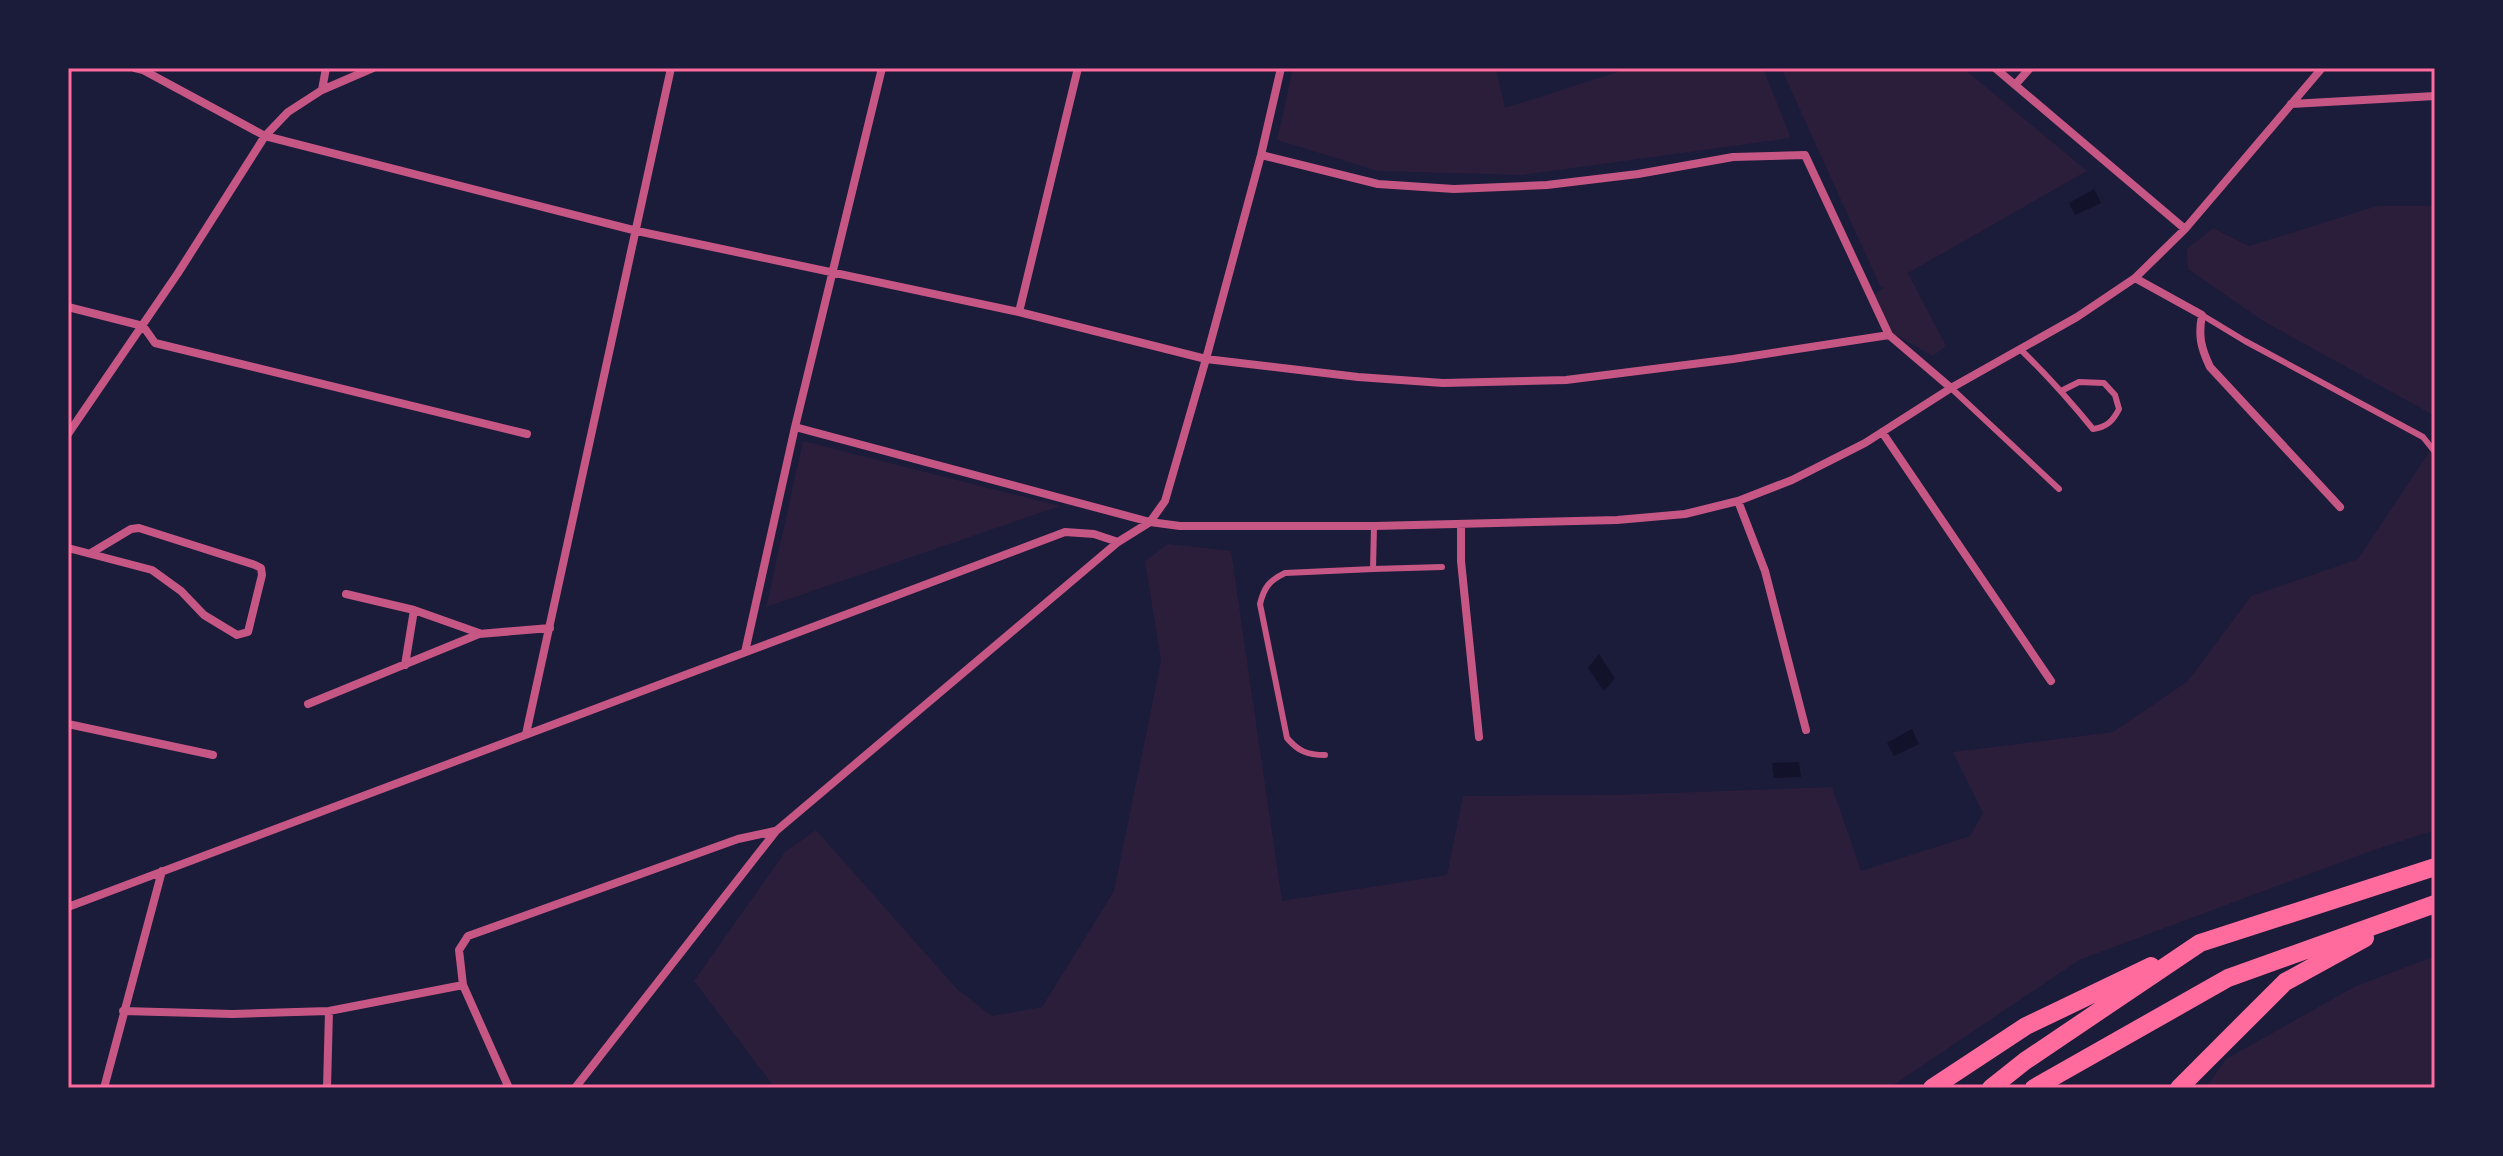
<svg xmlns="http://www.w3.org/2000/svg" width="2503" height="1156" viewBox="0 0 2503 1156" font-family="'Varela Round',sans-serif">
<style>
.green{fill:#2a1e3b}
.water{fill:#12122b}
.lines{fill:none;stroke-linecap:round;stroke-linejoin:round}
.service{stroke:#c65784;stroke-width:6}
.minor{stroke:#c65784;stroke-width:8}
.primary{stroke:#ff6b9d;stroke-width:18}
.neatline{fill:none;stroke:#ff6b9d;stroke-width:3}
</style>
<rect width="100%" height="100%" fill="#1b1b3a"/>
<path class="green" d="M1293 68H1496L1505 108 1630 68H1763L1791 138 1522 175 1378 171 1277 140Z
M1781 68H1963L2087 171 1908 273 1946 346 1933 356 1892 333 1874 294 1885 287 1881 288Z
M2377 206H2435V416L2263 321 2188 269 2187 249 2213 228 2249 246Z
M803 441 1060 506 766 607Z
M2435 443V830L2371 851 2079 960 1889 1088H775L694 981 785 852 816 830 957 989 992 1016 1042 1007 1114 891 1161 661 1145 561 1168 544 1231 551 1282 901 1447 875 1463 796 1612 795 1832 787 1861 871 1970 836 1983 813 1953 752 2113 732 2188 681 2251 596 2358 559Z
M2435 956V1088H2206L2226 1059 2354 987Z"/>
<path class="water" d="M2094 189 2101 203 2075 215 2069 203Z
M1599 654 1615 678 1604 691 1588 668Z
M1912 729 1919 744 1894 756 1887 743Z
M1799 762 1801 777 1774 778 1772 763Z"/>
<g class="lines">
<path class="service" d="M2202 315 2245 341 2423 437 2435 452
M2020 349C2046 374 2070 401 2093 429 2107 427 2113 421 2119 409L2115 395 2104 383 2079 382 2061 391
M1951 388 2059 489
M1373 569 1442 567
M1325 755C1307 755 1298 751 1287 738L1260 604C1264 587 1270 580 1285 573L1373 569 1374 526"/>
<path class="minor" d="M135 68 143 70 265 136 637 231 1019 312 1206 359 1165 501 1150 522 1118 542 776 831 575 1088
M1281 68 1261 155 1206 359 1358 377 1443 383 1566 380 1733 359 1889 335 1951 388
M1995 68 2185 229
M2015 85 2030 68
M322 90 326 68
M2291 104 2435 96
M1261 155 1378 184 1454 189 1547 185 1638 174 1733 157 1805 155 1889 335
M2135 278 2202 315C2198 336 2201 348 2210 367L2340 507
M68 307 143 326 155 343 527 434
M1019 312 1078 68
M795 427 1150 522 1180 526H1374L1617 520 1685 514 1738 501 1792 480 1865 443 1951 388 2077 317 2135 278 2185 229 2322 68
M1882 432 2051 681
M68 434 178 273 265 136 288 112 322 90 373 68
M1738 501 1765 571 1806 730
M1461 524V561L1479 737
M68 548 152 570 181 591 204 615 237 635 248 632 262 575 261 568 255 565 139 528 131 529 91 553
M346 594 414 610 479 633
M745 652 795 427 882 68
M405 665 414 610
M308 704 479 634 550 628
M68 724 213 755
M526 734 671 68
M68 907 1065 532 1094 534 1118 542
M463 985 509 1088
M123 1011 233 1014 329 1011 463 985 459 950 468 936 738 839 775 831
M104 1088 162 871
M327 1088 329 1011"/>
<path class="primary" d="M1932 1088 2026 1026 2151 966
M1991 1088 2025 1061 2200 943 2435 867
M2034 1088 2228 978 2435 904
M2179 1088 2285 982 2365 938"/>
</g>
<rect width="2503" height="1156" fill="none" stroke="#1b1b3a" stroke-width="140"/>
<rect x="70" y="70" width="2363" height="1016" class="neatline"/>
</svg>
